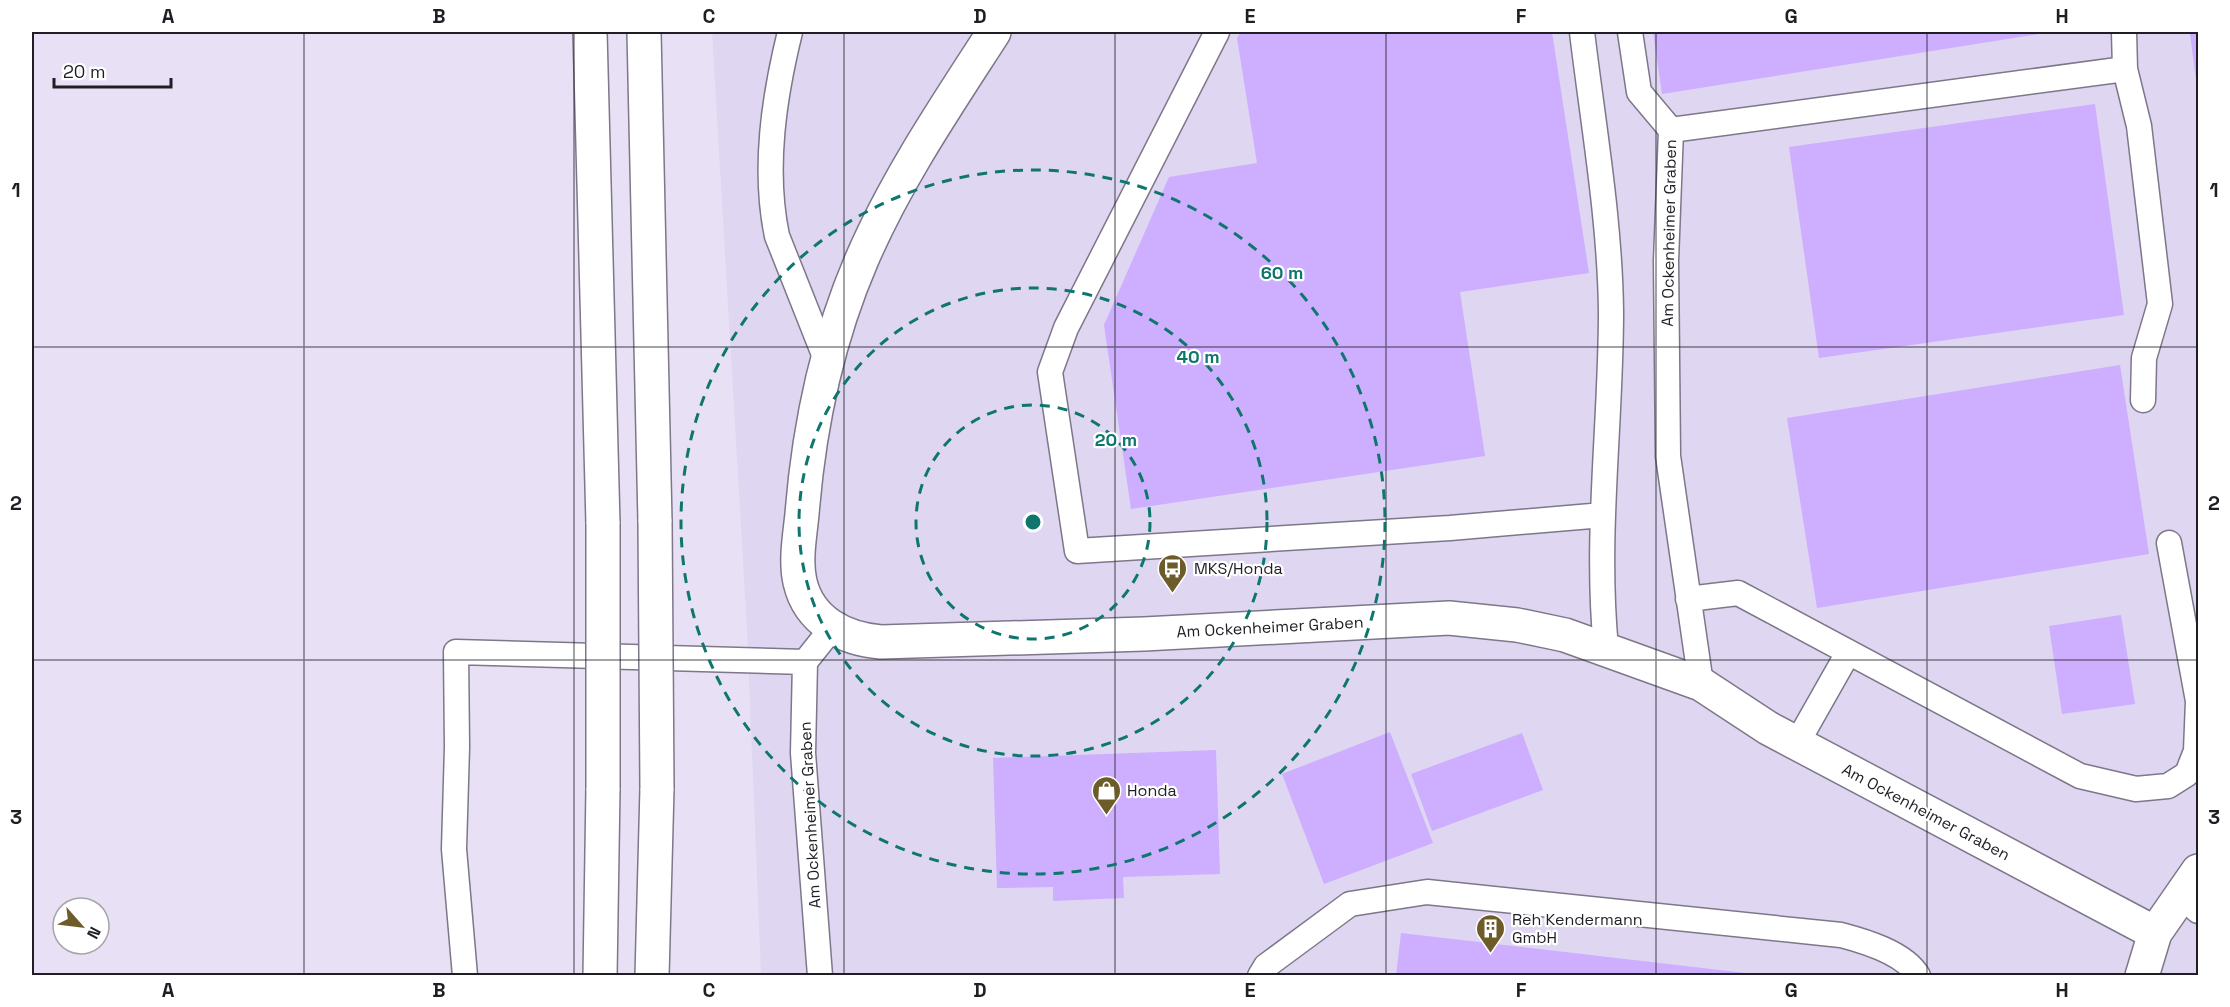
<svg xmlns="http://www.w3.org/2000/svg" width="2230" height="1007" viewBox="0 0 2230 1007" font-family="'Space Grotesk',sans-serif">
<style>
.built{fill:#dfd6f1}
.building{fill:#cdaeff}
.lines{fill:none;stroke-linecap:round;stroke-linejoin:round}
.service-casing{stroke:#7d7789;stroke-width:27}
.minor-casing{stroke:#7d7789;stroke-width:36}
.secondary-casing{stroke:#7d7789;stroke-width:36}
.service{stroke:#fff;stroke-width:24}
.minor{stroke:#fff;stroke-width:33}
.secondary{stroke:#fff;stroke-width:33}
.secondary-bridge-casing{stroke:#7d7789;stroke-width:36;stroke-linecap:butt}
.secondary-bridge{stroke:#fff;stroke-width:33}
.grid{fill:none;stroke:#201e25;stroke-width:1.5;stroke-opacity:0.55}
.ring{fill:none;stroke:#0f766e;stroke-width:3;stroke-dasharray:10 8}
.labels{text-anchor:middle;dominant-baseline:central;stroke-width:4.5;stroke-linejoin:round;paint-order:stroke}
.street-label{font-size:16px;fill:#201e25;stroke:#fff}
.poi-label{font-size:16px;fill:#201e25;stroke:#fff;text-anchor:start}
.centre{fill:#0f766e;stroke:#fff;stroke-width:3}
.ring-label{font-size:18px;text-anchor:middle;font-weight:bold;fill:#0f766e;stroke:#fff;stroke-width:4.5;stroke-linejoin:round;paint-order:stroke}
.neatline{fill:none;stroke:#201e25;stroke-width:2}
.grid-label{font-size:20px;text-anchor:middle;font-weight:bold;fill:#201e25}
</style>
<rect width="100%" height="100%" fill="#e8e1f5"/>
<path class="built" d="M712 32H2198V975H761L747 630Z"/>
<path class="building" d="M1241 32H1552L1589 273 1460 292 1485 456 1131 509 1104 325 1169 177 1257 163 1237 38Z
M1653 32H2045V33L1662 94Z
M2198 33V87H2197L2190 34Z
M2095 104 2124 315 1819 358 1789 147Z
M2120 365 2149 554 1817 608 1787 418Z
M2121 615 2135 704 2062 714 2049 626Z
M1390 732 1433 843 1324 884 1282 774Z
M1522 733 1543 790 1432 831 1411 774Z
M1216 750 1220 874 1123 877 1124 898 1053 901V887L997 888 993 758Z
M1401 933 1754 974V976H1396Z"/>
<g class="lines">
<defs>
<path id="service" d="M790 32C774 97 763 169 777 236L827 362
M1217 32 1066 328 1050 372 1077 551 1450 528 1603 515
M1582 32C1593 124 1610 219 1611 312 1611 424 1595 536 1606 648
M1630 32 1639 92 1671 130
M2124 32 2125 69 2139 126 2160 304 2144 358 2143 400
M1688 599 1738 593 2080 776 2136 789 2168 786 2187 774 2196 751 2198 701 2169 543
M1701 684 1668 456 1666 261 1671 130 2125 69
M1797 743 1848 653
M2181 896 2198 911
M465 976 454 849 457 747 456 652 805 662
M820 976 803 753 805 662 832 628
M1260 976 1266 966 1350 904 1427 892 1841 935C1864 941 1905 953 1918 976"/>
<path id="minor" d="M994 32C947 105 897 178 862 259 827 340 809 426 802 514 800 535 795 560 800 582 809 621 844 639 881 642L1144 634 1449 618 1517 625 1565 635 1701 684 1768 728 2155 933
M2142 976 2155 933 2198 871"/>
<path id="secondary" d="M590 32 603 524
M644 32 655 522
M600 976 603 788
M652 976 657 788"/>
</defs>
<use href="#service" class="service-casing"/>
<use href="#minor" class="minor-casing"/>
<use href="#secondary" class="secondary-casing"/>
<use href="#service" class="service"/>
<use href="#minor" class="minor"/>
<use href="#secondary" class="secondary"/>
<defs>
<path id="secondary-bridge" d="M655 522 657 788
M603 788V524"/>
</defs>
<use href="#secondary-bridge" class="secondary-bridge-casing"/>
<use href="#secondary-bridge" class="secondary-bridge"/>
</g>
<path class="grid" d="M304 32V976M574 32V976M844 32V976M1115 32V976M1386 32V976M1656 32V976M1927 32V976M32 347H2198M32 660H2198"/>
<g class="ring">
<circle cx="1033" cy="522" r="117"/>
<circle cx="1033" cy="522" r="234"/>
<circle cx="1033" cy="522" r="352"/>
</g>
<defs>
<symbol id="bus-pin" viewBox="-11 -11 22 30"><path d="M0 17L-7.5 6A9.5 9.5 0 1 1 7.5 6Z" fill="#6d5c2a" stroke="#fff"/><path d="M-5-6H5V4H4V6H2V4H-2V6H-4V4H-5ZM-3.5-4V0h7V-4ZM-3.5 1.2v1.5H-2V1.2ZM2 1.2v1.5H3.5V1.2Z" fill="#fff"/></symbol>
<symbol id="shop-pin" viewBox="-11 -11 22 30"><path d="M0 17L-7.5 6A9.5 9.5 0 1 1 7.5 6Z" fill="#6d5c2a" stroke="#fff"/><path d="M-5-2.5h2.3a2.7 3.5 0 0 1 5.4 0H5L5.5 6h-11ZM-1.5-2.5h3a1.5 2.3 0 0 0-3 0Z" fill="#fff"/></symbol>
<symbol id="building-pin" viewBox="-11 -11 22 30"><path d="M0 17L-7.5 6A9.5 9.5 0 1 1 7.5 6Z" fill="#6d5c2a" stroke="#fff"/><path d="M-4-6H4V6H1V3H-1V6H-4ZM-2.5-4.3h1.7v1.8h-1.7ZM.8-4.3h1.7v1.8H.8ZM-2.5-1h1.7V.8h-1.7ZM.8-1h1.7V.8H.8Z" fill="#fff"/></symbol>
</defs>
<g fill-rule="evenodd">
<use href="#bus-pin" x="1156" y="552" width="33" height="45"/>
<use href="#shop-pin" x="1090" y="774" width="33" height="45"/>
<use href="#building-pin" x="1474" y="912" width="33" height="45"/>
</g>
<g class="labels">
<g class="street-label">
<text transform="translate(1669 233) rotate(-89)">Am Ockenheimer Graben</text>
<text transform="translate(1270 627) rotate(-3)">Am Ockenheimer Graben</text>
<text transform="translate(1926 812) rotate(28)">Am Ockenheimer Graben</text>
<text transform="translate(810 815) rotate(-93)">Am Ockenheimer Graben</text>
</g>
<g class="poi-label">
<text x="1194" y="568">MKS/Honda</text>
<text x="1127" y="790">Honda</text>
<text x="1512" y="919">Reh Kendermann<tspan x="1512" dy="18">GmbH</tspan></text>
</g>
</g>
<circle cx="1033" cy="522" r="9" class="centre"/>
<g class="ring-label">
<text x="1282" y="279">60 m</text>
<text x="1198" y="363">40 m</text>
<text x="1116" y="446">20 m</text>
</g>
<rect width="2230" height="1007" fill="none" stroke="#ffffff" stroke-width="66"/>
<g transform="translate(81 926) rotate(118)"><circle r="28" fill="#ffffff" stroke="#a6a5a8" stroke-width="1.5"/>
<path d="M0-4.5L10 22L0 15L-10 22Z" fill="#6d5c2a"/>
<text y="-9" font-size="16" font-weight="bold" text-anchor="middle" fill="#201e25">N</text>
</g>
<path d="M54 78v9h117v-9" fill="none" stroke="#201e25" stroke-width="3"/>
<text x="63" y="78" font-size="18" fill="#201e25" stroke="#ffffff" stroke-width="4.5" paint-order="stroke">20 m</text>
<rect x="33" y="33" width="2164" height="941" class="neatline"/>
<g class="grid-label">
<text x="168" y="23">A</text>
<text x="439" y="23">B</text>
<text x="709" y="23">C</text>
<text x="980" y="23">D</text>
<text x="1250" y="23">E</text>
<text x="1521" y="23">F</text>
<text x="1791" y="23">G</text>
<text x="2062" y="23">H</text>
<text x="16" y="197">1</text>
<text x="2214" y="197">1</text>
<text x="16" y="510">2</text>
<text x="2214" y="510">2</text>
<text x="16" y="824">3</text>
<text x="2214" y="824">3</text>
<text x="168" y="997">A</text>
<text x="439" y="997">B</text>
<text x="709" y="997">C</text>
<text x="980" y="997">D</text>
<text x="1250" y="997">E</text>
<text x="1521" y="997">F</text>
<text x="1791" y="997">G</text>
<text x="2062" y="997">H</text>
</g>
</svg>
